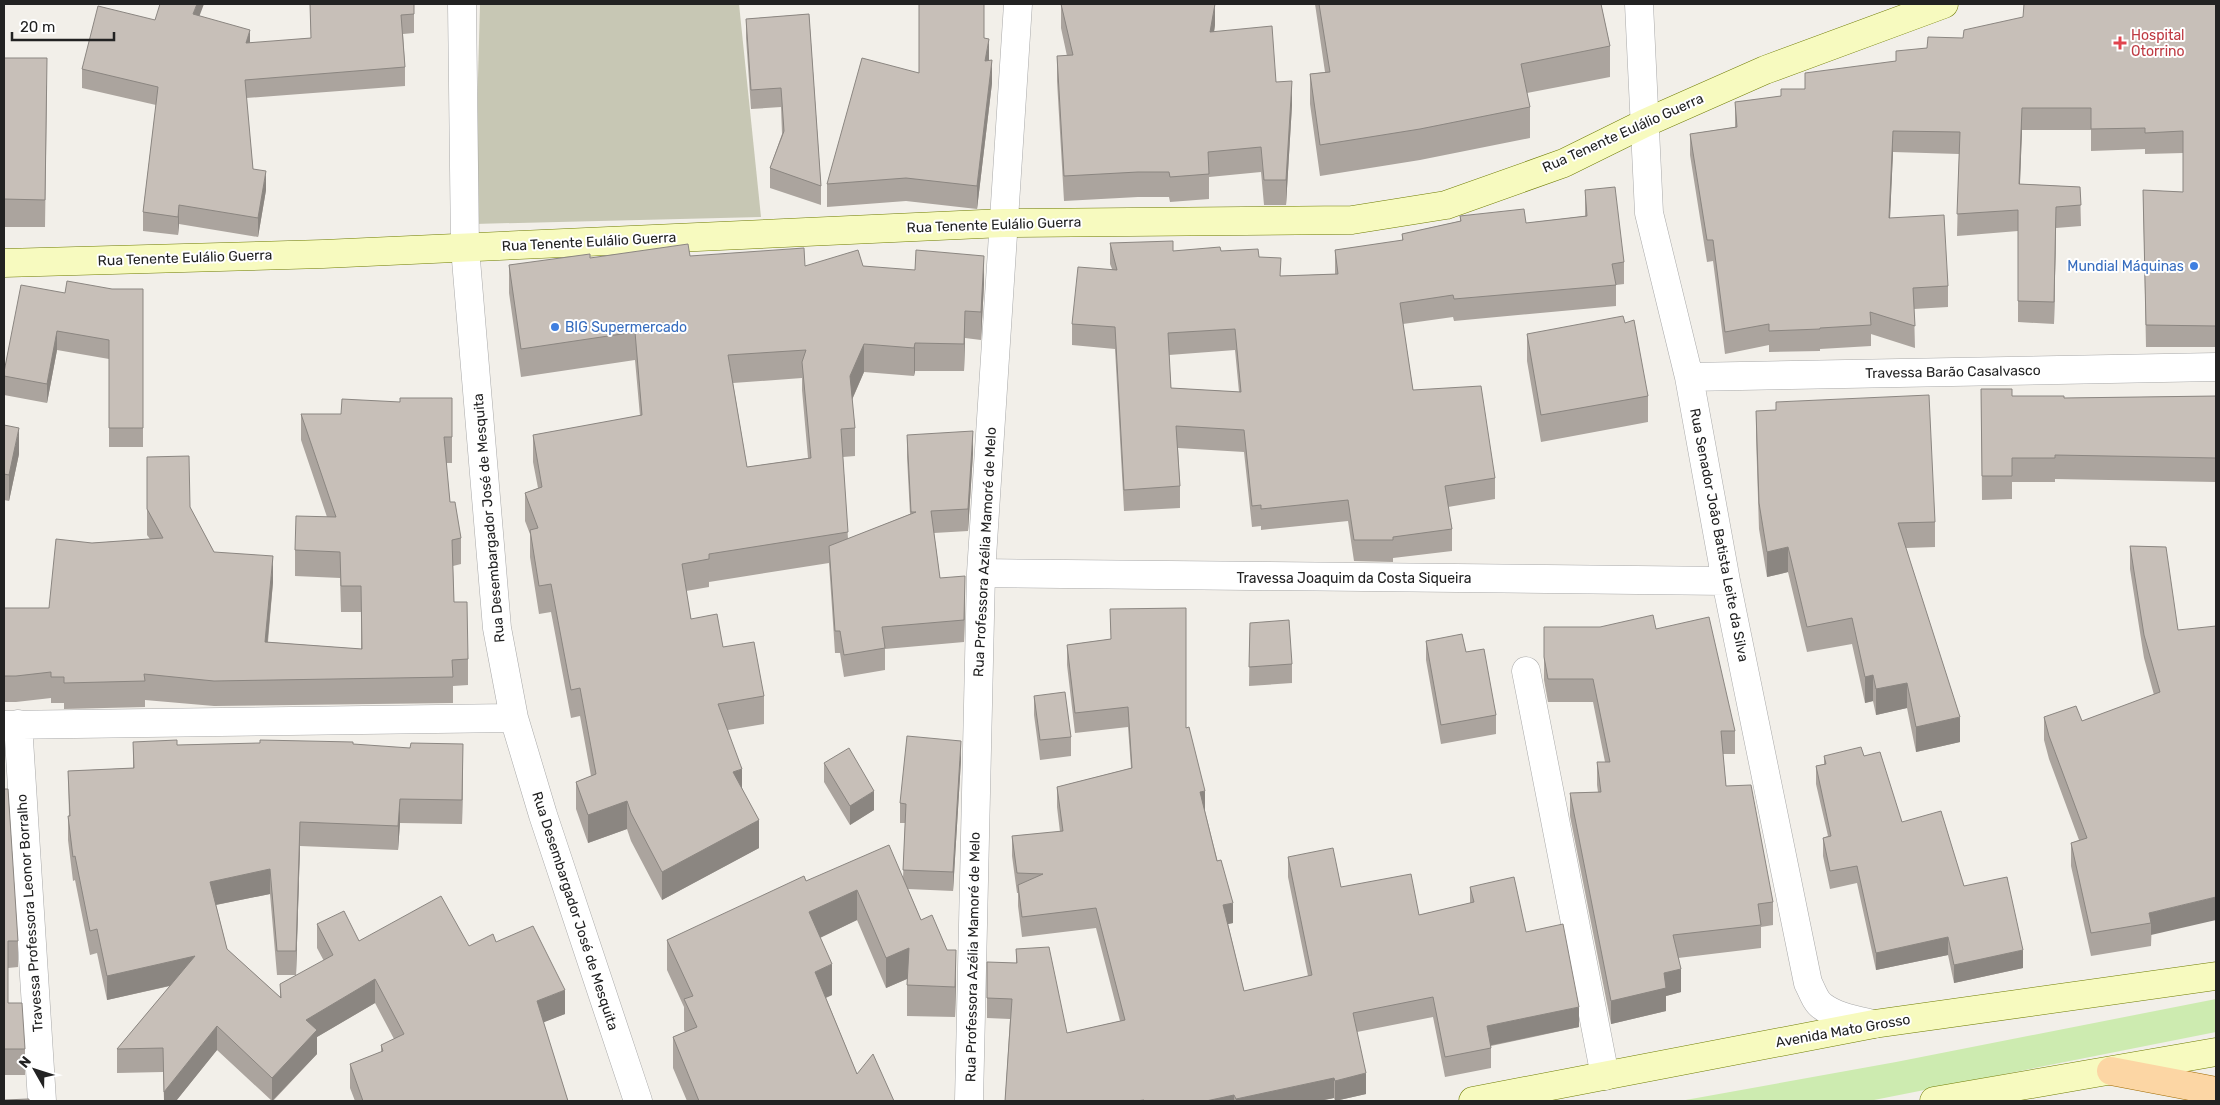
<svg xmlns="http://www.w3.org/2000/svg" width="2220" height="1105" viewBox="0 0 2220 1105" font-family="Rubik,sans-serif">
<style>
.construction{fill:#c7c7b4}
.grass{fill:#cdebb0}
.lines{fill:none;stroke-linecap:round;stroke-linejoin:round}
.street-casing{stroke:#a9a9a9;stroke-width:29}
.secondary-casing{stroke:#707d05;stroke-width:29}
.primary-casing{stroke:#a06b00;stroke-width:29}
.street{stroke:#fff;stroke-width:28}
.secondary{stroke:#f7fabf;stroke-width:28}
.primary{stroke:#fcd6a4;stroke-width:28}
.wall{fill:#aba49e;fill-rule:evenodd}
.shaded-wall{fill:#8b8681}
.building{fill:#c7bfb8;stroke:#8b8681;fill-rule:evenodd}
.health-dot{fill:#e0444e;stroke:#fff;stroke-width:2}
.shop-dot{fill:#3f7fe0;stroke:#fff;stroke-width:2}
.labels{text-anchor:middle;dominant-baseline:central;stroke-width:4;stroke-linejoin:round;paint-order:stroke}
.health-label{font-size:14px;fill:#be3a42;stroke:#fff;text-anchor:start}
.street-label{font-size:14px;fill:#222;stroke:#fff}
.shop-label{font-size:14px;fill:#366cbe;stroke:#fff;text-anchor:end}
</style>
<rect width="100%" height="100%" fill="#f2efe9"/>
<path class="construction" d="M480 4H739L761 217 474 224Z"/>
<path class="grass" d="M2216 999V1032L1869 1101H1680L1896 1062Z"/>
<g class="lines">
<defs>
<path id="street" d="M462 4 465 248 497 628 514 718 543 815 638 1101
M1639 4 1649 213 1689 377 1726 581 1808 983C1812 990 1815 1001 1822 1006 1836 1017 1857 1020 1874 1024
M1689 377 2216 367
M981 573 1726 581
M1526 671 1605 1076
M18 724 42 1101
M4 725 514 718
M969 1101 981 573 1018 4"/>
<path id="secondary" d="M4 263 323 254 1004 223 1352 220 1446 205 1564 163 1645 123 1765 70 1944 4
M1473 1101 1874 1024 2216 976
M1934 1101 2216 1052"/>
<path id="primary" d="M2111 1071 2216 1091"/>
</defs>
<use href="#street" class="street-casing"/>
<use href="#secondary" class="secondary-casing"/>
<use href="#primary" class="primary-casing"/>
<use href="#street" class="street"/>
<use href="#secondary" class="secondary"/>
<use href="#primary" class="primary"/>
</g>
<path class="wall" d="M310 4H414V33L403 34 405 67V86L246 98 253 169 266 190 258 237 179 224 178 235 143 231V212L156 105 82 88V69L155 20 199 16 250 43 311 38Z
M1061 4H1215V25L1214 32 1276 82 1292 105 1286 205H1264L1261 172 1209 177V199L1170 202 1169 197H1138L1064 201 1057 81V56H1067L1061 28Z
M1315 4H1601L1610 46V77L1527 93 1530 107V138L1420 160 1320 176 1310 104V74L1325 72Z
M2216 4V347H2146L2143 190 2183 192V153L2145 154V149L2091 151V130H2022L2020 184 2080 187 2081 226 2056 228 2054 324 2018 322V231L1957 236 1959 154 1893 152 1890 218 1948 286V307L1914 309 1915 348 1871 334V346L1820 349V351L1769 352V345L1725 354 1713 261 1707 262 1690 155V134L1735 127V102L1781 96 1896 61 1927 48 1963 38Z
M809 14 821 186V205L770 188V168L782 134 781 107 751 109 746 38V19Z
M984 38 989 60 992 83 977 209 906 201 827 207V184L919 73Z
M4 58 47 86 45 227H4Z
M1585 190 1624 262V284L1616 285V306L1454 321 1453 317 1403 324 1413 390 1495 478V499L1448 507 1452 529V551L1393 558V562L1354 561 1348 521 1261 530V526L1252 527 1244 452 1178 448 1180 486V508L1124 511 1115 349 1072 345V324L1112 269 1110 264V243L1173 251H1221L1259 257 1281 276 1335 274V250L1402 241V234L1460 221V216L1526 223 1585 216ZM1235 350 1239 392 1171 388 1169 355Z
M690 256 805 266H863L984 284 981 340 965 338 964 371H915L914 376 864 372 852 400 855 428V456L843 457 848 539 910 514 907 457V435L973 453 968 531 934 533 940 578 965 598 964 642 885 649V670L844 677 840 653H835L829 563 709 582V587L686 591 691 619 723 647 764 696V724L728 730 742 788 759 848 662 900 631 841 627 829 588 843 576 809V782L591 776 580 716 571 718 551 612 539 614 530 557V534L525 521V493L538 488 533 462V435L640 416 635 360 521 377 509 293V265L590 258ZM802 378V390L808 458 747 467 733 383Z
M143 289V447H109V359L57 350 47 403 4 395V372L65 293Z
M1625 323 1648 396V422L1541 442 1527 361V334Z
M1981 389 2012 396 2064 398 2216 396V482L2055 479V482H2012V499L1982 500Z
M452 398V463H446L450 502 461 538V564L453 566 454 602 468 659V685L453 686V703L214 706 145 700V707L64 709V703H51V698L16 702H4V608H49L92 543 150 539 147 535V457L190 507 214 552 273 582 268 642 361 649V612H341L340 578 295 576V550L327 517 301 440V414H341L400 402Z
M1756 411 1935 522V547L1906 548 1960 742 1916 752 1907 708 1876 715 1873 701 1865 703 1852 644 1807 652 1788 572 1767 577 1759 529 1756 436Z
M4 425 19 454 9 501 4 500Z
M2130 546 2166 547 2151 946 2091 956 2071 866V843L2079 840 2049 759 2044 740V717L2082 721 2154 695 2144 658 2130 569Z
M1110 609 1186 728 1205 811 1233 923 1228 924 1244 991 1308 976 1288 877V857L1341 887 1419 915 1470 903V887L1526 932 1579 1027 1491 1046V1068L1445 1077 1433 1017 1357 1032 1366 1094 1335 1101 1334 1098 1319 1101H1005L1010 1019 987 1018V998L1016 963V949L1067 1033 1120 1021 1096 928 1022 937 1018 906V893H1017L1012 856V836L1060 832 1057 807V787L1131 768 1128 727 1075 733 1067 665V645L1111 639Z
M1250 623 1292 664V683L1249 686Z
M1544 627 1656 629 1735 731V754H1723L1726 786 1773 902V925L1761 927V948L1678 958 1681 992 1666 996V1011L1611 1024 1570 816V793L1598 792 1597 785V762H1605L1593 702H1548L1544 680Z
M1426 641 1466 652 1496 715V734L1441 744 1426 660Z
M1034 696 1071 737V756L1040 760 1034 715Z
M133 742 177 745 353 744 463 768 462 824 400 823 398 850 300 846 296 975H277L270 894 216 905 227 949 280 997V984L324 961 317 948V924L359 941 469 946 496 942 565 1014 543 1022 568 1101H355L350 1088V1064L381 1052V1045L394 1039 375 1003 317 1037V1054L273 1101H272L217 1050 176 1101H164L163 1072 117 1073V1049L170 986 107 1000 97 953 90 955 75 880 73 881 68 840V816H69L68 771 133 768Z
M1824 756H1864L1902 822 1964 886 2023 968 1954 983 1948 955 1876 970 1857 883 1830 889 1823 856V838L1828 836 1816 784V766L1824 764Z
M961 760 953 891 908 889 921 920 956 981 955 1017 907 1016V979L886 988 857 920 820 938 832 995 826 998 857 1074 894 1101H687L673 1068V1037L685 1032 684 1030V1007L667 970V940L806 881 903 879 905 823H900V803Z
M824 763 874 810 850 825 824 782Z
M4 789 18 941V967L8 968V1003L25 1049V1075H4Z"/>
<path class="shaded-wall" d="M197 4H204L193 33V14Z
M1215 4V25L1210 57V32Z
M250 30V48L246 43Z
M989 39V61H985Z
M992 60V83L977 209V186Z
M1292 81V105L1286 205V180Z
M2022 108V130L2019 206V184Z
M1893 131V152L1889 240V218Z
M266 171V190L258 237V218Z
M179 205V224L178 235V217Z
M2056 207V228L2054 324V302Z
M984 256V284L981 340V312Z
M965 311V338L964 371V344Z
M57 331V350L47 403V384Z
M915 343V371L914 376V348Z
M864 344V372L850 404V376Z
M19 428V454L9 501V475Z
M973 431V453L968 531V509Z
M1788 547V572L1767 577V552Z
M273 556V582L265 668V642Z
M965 576V598L964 642V620Z
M1873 675V701L1865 703V677Z
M1907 683V708L1876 715V689Z
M1960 717V742L1916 752V727Z
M961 741V760L953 891V872Z
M463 744V768L462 824V800Z
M742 769V797L733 772Z
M874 791V810L850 825V806Z
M1205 791V811L1200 812V792Z
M400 799V823L398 850V826Z
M627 801V829L588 843V815Z
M759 820V848L662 900V872Z
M300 822V846L296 975V951Z
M270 869V894L210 906V882Z
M857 890V920L809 943V912Z
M2216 897V920L2151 935V923L2149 913Z
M1233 903V923L1223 925V905Z
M1948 937V955L1876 970V953Z
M909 948V978L886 988V958Z
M956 950V981L955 1017V987Z
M2023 950V968L1954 983V965Z
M195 956V980L107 1000V976Z
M832 964V995L815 1002V972Z
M1681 969V992L1666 996V1011L1611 1024V1001L1664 973Z
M375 979V1003L317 1037V1054L272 1101V1078L306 1020Z
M565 990V1014L537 1025V1001Z
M1579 1007V1027L1487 1046V1026Z
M217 1026V1050L176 1101H164V1092Z
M1366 1073V1094L1335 1101V1081Z
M1334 1078V1098L1319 1101H1236V1099Z
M1234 1095V1101H1206Z"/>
<path class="building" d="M160 4H197L193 14 250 30 246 43 311 38 310 4H414V14L401 15 405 67 245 80 253 169 266 171 258 218 179 205 178 217 143 212 158 87 82 69 98 6 155 20Z
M919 4H984V38L989 39 985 61 992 60 977 186 906 178 827 184 862 58 919 73Z
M1061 4H1215L1210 32 1272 26 1276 82 1292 81 1286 180H1264L1261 147 1208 152 1209 174 1170 177 1169 172H1138L1064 176 1057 56 1073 55Z
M1319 4H1601L1610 46 1521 64 1530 107 1420 129 1320 145 1310 74 1330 72Z
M2024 4H2216V326L2146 325 2143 190 2183 192V131L2145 133V128L2091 129V108H2022L2019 184 2080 187 2081 205 2056 207 2054 302 2018 301V210L1957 214 1960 132 1893 131 1889 218 1944 215 1948 286 1913 288 1915 326 1870 312 1871 325 1820 328V329L1769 331V324L1725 332 1713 240H1707L1690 134 1737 127 1735 102 1781 96V89H1805V73L1896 61V51L1927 48 1928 37 1963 38 1964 30 2023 17Z
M809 14 821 186 770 168 784 131 781 88 751 90 746 19Z
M4 58H47L45 200 4 199Z
M1615 187 1624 262 1612 264 1616 285 1454 299 1453 295 1400 303 1413 390 1481 386 1495 478 1445 486 1452 529 1393 537V540H1354L1348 500 1261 509V505L1252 506 1244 430 1176 426 1180 486 1124 490 1115 327 1072 324 1078 267 1117 270 1110 243 1173 241V251L1220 247 1221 251 1258 249 1259 257 1281 258 1280 276 1338 274 1335 250 1403 240 1402 234 1461 221 1460 216 1524 209 1526 223 1587 216 1585 190ZM1235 329 1241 392 1171 388 1168 333Z
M688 244 690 256 804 248 805 266 858 250 863 266 915 270 916 250 984 256 981 312 965 311 964 344 915 343 914 348 864 344 850 376 855 428 841 429 848 532 709 554V559L682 564 691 619 717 614 723 647 754 642 764 696 718 704 742 769 733 772 759 820 662 872 631 813 627 801 588 815 576 782 596 774 580 688 571 690 551 584 539 586 530 530 538 528 525 493 542 487 533 435 642 415 635 332 521 349 509 265 590 254V258ZM806 350 802 362 811 458 747 467 728 355Z
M67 281 112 289H143V428H109V340L57 331 47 384 4 376V372L21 285 65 293Z
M1623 316 1625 323 1634 320 1648 396 1541 415 1527 334Z
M1981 389H2012V396H2064V398L2216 396V458L2055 455V458H2012V476H1982Z
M1929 395 1935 522 1898 523 1960 717 1916 727 1907 683 1876 689 1873 675 1865 677 1852 618 1807 627 1788 547 1767 552 1759 503 1756 411 1776 410V402Z
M400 398H452V437H444L450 502H455L461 538 452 540 454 602H467L468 659 452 660 453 677 214 681 144 674 145 681 64 683V677H51V672L16 676H4V608H49L56 539 92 543 163 538 147 509V457L189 456 190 507 214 552 273 556 265 642 362 649 361 586H341L340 552 295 550 296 516 336 517 301 414H341L342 399 400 402Z
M4 425 19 428 9 475 4 474Z
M973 431 968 509 931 511 940 578 965 576 964 620 882 627 885 648 844 655 840 631H835L829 546 916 512H911L907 435Z
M2130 546 2166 547 2178 630 2216 626V897L2149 913 2151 923 2091 933 2071 843 2087 838 2049 736 2044 717 2076 706 2082 721 2160 692 2144 635Z
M1186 608V728L1189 727 1205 791 1200 792 1217 861 1221 860 1233 903 1223 905 1244 991 1312 975 1288 857 1333 848 1341 887 1411 874 1419 915 1474 902 1470 887 1514 877 1526 932 1563 924 1579 1007 1487 1026 1491 1048 1445 1057 1433 997 1353 1013 1366 1073 1335 1081 1334 1078 1236 1099 1234 1095 1206 1101H1144V1100L1136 1101H1005L1012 999 987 998V962L1017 963 1016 949 1049 947 1067 1033 1125 1020 1096 908 1022 917 1018 885 1043 874 1017 873 1012 836 1063 831 1057 787 1132 768 1128 707 1075 713 1067 645 1111 639 1110 609Z
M1653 615 1656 629 1709 617 1735 731H1721L1726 786 1751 785 1773 902 1758 904 1761 925 1673 935 1681 969 1664 973 1666 988 1611 1001 1570 793 1601 792 1597 762H1610L1593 679H1548L1544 657V627H1600Z
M1289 620 1292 664 1249 667 1250 623Z
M1462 634 1466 652 1484 649 1496 715 1441 725 1426 641Z
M1065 692 1071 737 1040 740 1034 696Z
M907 736 961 741 953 872 903 870 906 804 900 803Z
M177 740V745L260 743V740L353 742V744L410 748 411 743 463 744 462 800 400 799 398 826 300 822 296 951H277L270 869 210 882 227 949 281 998 280 984 333 955 317 924 344 911 359 941 441 896 469 946 493 934 496 942 533 926 565 990 537 1001 568 1101H363L350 1064 383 1051 381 1045 404 1034 375 979 306 1020 317 1030 272 1078 217 1026 164 1092 163 1048 117 1049 195 956 107 976 97 929 90 931 75 856 73 857 68 816H70L68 771 134 768 133 742Z
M1861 747 1864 756 1880 752 1902 822 1941 811 1964 886 2007 877 2023 950 1954 965 1948 937 1876 953 1857 866 1830 871 1823 838 1831 836 1816 766 1826 764 1824 756Z
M849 748 874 791 850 806 824 763Z
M4 789H8L18 941H8V1003H22L25 1049H4Z
M889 845 921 920 932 915 947 950H956L955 987 907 985 909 948 886 958 857 890 809 912 832 964 815 972 857 1074 873 1054 894 1101H699L673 1037 697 1027 684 999 693 996 667 940 804 876 806 881Z
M29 1099V1101H4V1100Z"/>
<path class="health-dot" d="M2117.5 35.5h5v5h5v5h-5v5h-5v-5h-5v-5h5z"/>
<g class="shop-dot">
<circle cx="2194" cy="266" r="5"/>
<circle cx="555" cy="327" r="5"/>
</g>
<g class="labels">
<g class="health-label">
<text x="2131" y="35">Hospital<tspan x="2131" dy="16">Otorrino</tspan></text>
</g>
<g class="street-label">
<text transform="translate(1623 133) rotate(-24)">Rua Tenente Eulálio Guerra</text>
<text transform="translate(994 225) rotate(-2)">Rua Tenente Eulálio Guerra</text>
<text transform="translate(589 242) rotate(-3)">Rua Tenente Eulálio Guerra</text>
<text transform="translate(185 258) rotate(-2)">Rua Tenente Eulálio Guerra</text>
<text transform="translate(1953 372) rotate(-1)">Travessa Barão Casalvasco</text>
<text transform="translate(489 518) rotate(-95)">Rua Desembargador José de Mesquita</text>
<text transform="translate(1719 535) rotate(79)">Rua Senador João Batista Leite da Silva</text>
<text transform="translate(985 552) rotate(-87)">Rua Professora Azélia Mamoré de Melo</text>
<text x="1354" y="578">Travessa Joaquim da Costa Siqueira</text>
<text transform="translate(575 911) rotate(72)">Rua Desembargador José de Mesquita</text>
<text transform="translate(30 913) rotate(-94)">Travessa Professora Leonor Borralho</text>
<text transform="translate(973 957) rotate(-89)">Rua Professora Azélia Mamoré de Melo</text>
<text transform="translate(1843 1031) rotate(-10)">Avenida Mato Grosso</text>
</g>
<g class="shop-label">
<text x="2184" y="266">Mundial Máquinas</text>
<text x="565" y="327" text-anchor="start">BIG Supermercado</text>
</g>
</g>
<rect width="2220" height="1105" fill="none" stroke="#222222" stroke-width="10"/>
<g transform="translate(35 1070) rotate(309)" stroke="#ffffff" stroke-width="4" paint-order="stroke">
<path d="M0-4L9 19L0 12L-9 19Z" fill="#222222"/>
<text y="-8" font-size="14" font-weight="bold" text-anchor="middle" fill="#222222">N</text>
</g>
<path d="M12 32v8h102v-8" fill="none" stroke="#222222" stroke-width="2.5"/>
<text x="20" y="32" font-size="15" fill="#222222" stroke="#ffffff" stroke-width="4" paint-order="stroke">20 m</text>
</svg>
